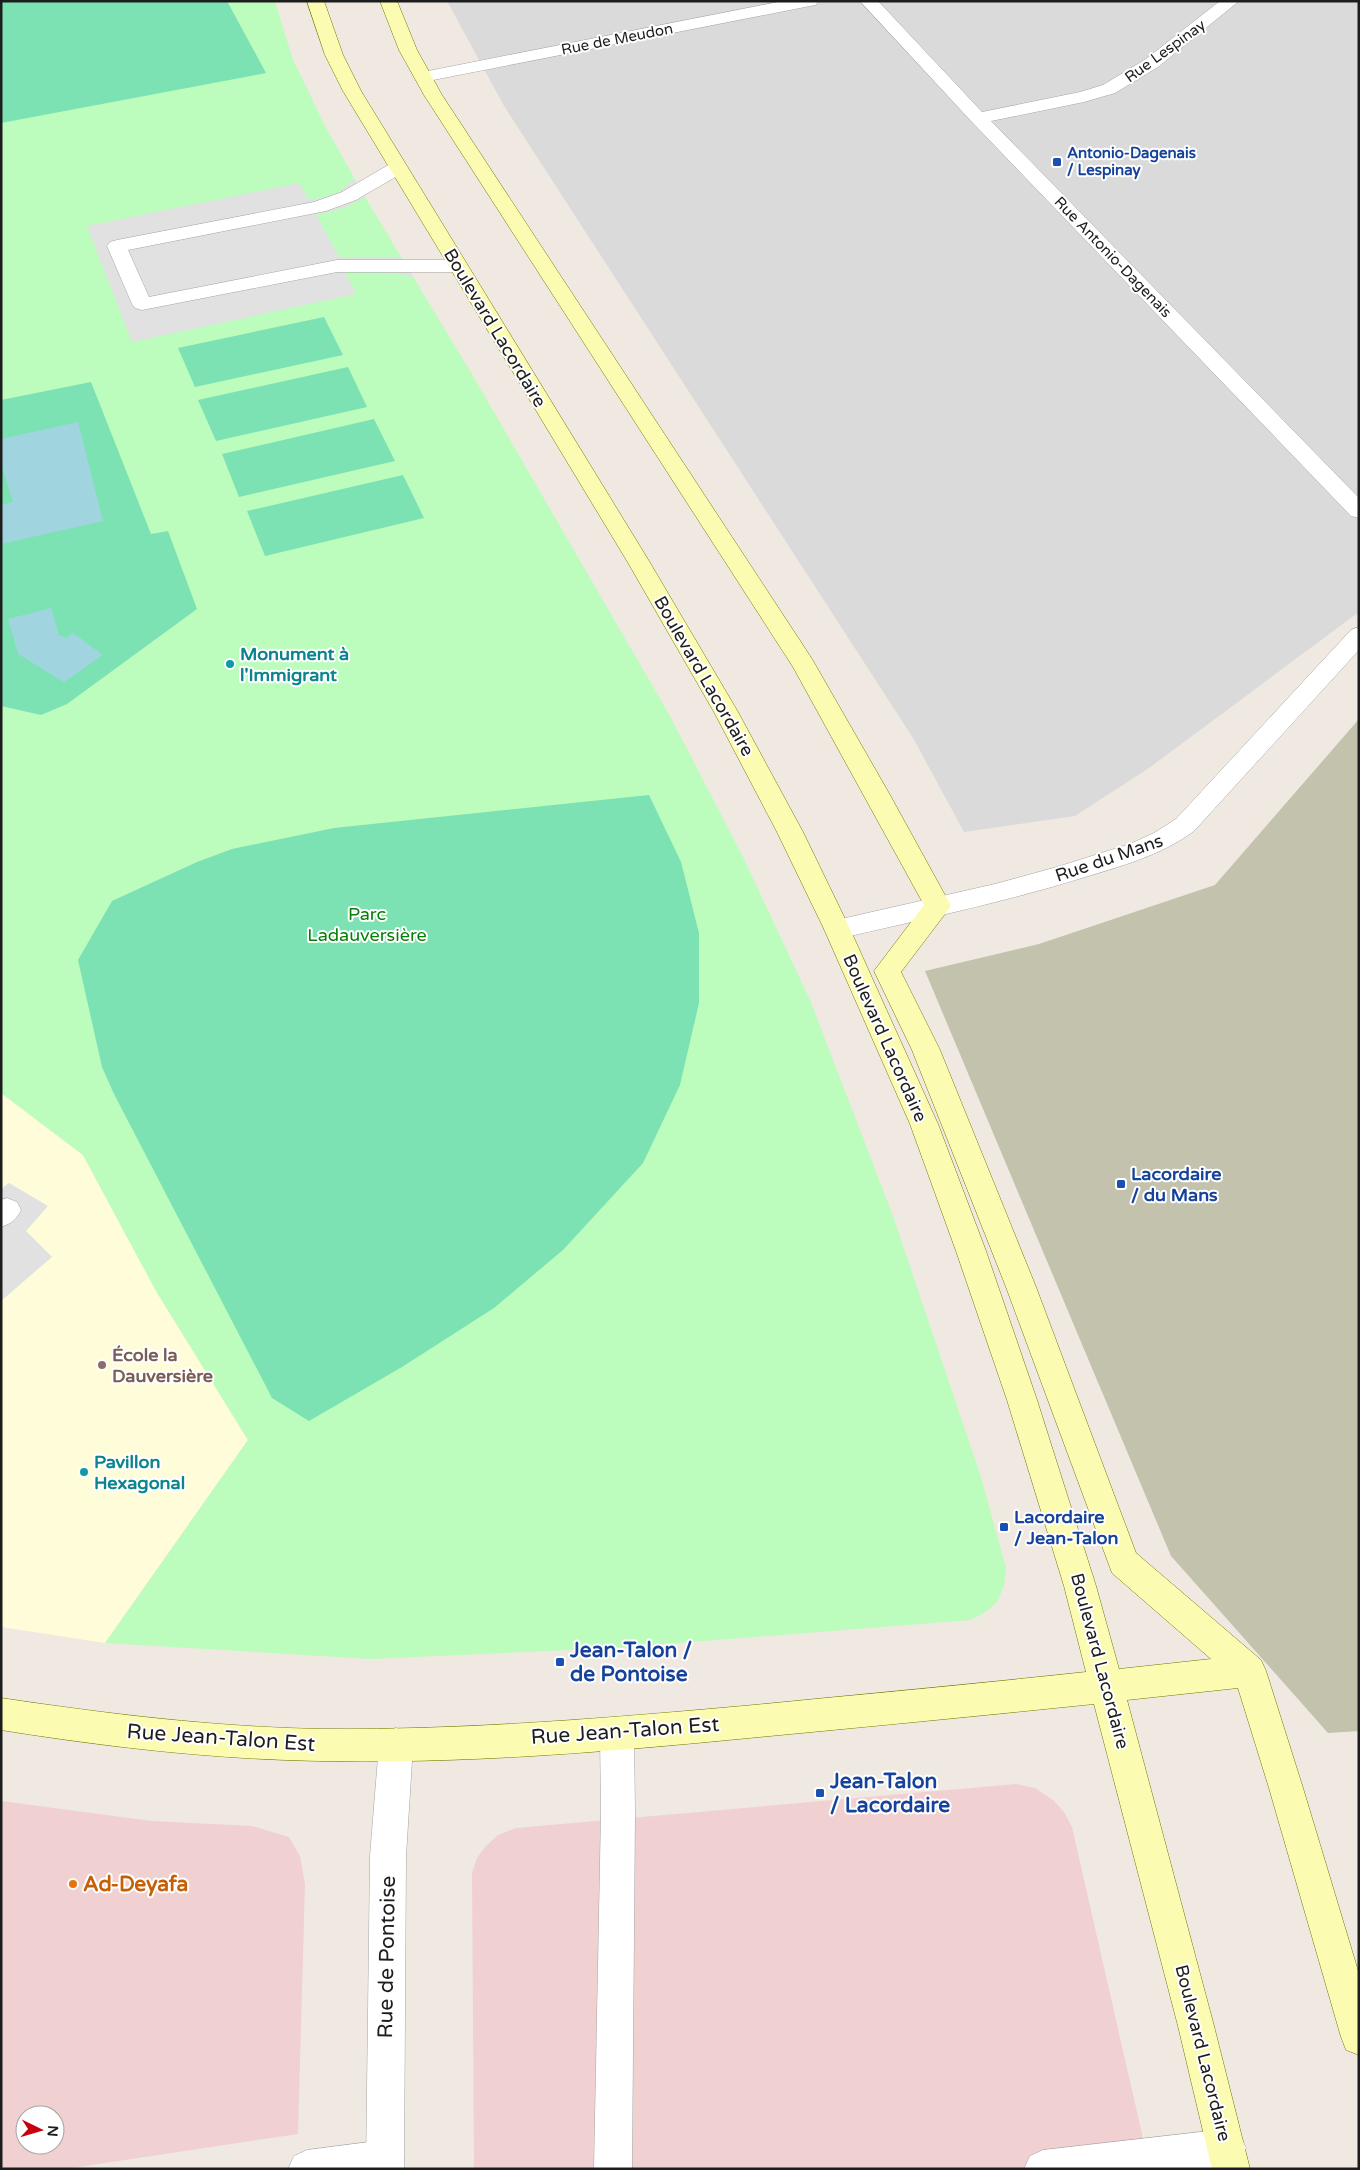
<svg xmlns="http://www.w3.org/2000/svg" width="1360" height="2170" viewBox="0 0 1360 2170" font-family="'Varela Round',sans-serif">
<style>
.residential{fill:#dbdada}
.commercial{fill:#f1d0d1;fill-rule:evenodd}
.education{fill:#fffcda}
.construction{fill:#c3c2ad}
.park{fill:#bcfcbd}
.pitch{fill:#7ce2b3}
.parking{fill:#e1e1e1}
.water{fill:#a0d5df}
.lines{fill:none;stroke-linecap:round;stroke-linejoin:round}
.service-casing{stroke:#a4a4a4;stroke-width:1}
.minor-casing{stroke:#a4a4a4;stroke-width:1}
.secondary-casing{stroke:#737700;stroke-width:1}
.service{fill:#fff;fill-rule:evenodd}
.minor{fill:#fff;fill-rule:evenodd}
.secondary{fill:#fcfbb2;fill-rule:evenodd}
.transit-dot{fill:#1a4fb4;stroke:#fff;stroke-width:2}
.culture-dot{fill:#0f9aa8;stroke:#fff;stroke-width:2}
.education-dot{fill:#8d6e63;stroke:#fff;stroke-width:2}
.food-dot{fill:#e8710a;stroke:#fff;stroke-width:2}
.labels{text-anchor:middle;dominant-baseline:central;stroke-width:4;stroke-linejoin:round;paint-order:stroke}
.far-street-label{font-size:15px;fill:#1d1d1d;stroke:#fff}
.far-transit-label{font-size:15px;font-weight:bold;fill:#164399;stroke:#fff;text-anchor:start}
.street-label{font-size:18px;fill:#1d1d1d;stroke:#fff}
.culture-label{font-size:18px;font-weight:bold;fill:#0d838f;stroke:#fff;text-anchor:start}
.park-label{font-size:18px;fill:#067f08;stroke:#fff}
.transit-label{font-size:18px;font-weight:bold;fill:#164399;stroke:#fff;text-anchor:start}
.education-label{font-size:18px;font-weight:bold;fill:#785e54;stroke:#fff;text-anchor:start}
.near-transit-label{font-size:21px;font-weight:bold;fill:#164399;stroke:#fff;text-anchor:start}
.near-street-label{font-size:21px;fill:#1d1d1d;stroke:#fff}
.near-food-label{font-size:21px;font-weight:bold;fill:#c56008;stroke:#fff;text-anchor:start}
</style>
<rect width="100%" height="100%" fill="#efe9e2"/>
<path class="residential" d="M447 1H1359V612L1149 768 1075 816 964 832 913 738 504 106Z"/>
<path class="commercial" d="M1016 1784 1035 1788 1053 1800 1064 1812 1072 1827 1150 2169H474L472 1873 477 1858 485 1847 498 1835 516 1828Z
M1 1801 152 1821 252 1826 289 1837 300 1856 305 1884 298 2134 65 2169H1ZM25 2115H55V2145H25Z"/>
<path class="education" d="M1 1093 83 1155 156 1291 248 1440 105 1643 1 1627Z"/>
<path class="construction" d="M1359 719V1731L1328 1733 1171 1556 925 971 1039 944 1215 885Z"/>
<path class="park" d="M1 1H275L292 57 324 124 365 197 473 376 670 716 743 857 810 1000 893 1216 981 1477 1006 1568 1004 1586 997 1602 987 1611 971 1620 616 1648 371 1659 105 1643 248 1440 156 1291 83 1155 1 1093Z"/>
<path class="pitch" d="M1 1H227L266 73 1 123Z
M324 317 343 355 195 387 178 348Z
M348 367 367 407 216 441 198 400Z
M91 382 151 534 168 531 197 609 67 704 41 715 1 706V400Z
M374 419 395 461 239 497 222 454Z
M403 475 424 518 265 556 247 511Z
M649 795 681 862 699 933V1003L680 1085 643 1163 563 1250 494 1308 402 1367 309 1421 272 1398 114 1094 102 1067 78 960 112 901 197 862 232 849 334 828Z"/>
<path class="parking" d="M354 179 365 197 346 207 316 215 339 257H401L413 277 396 273 345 272 356 294 132 342 87 226 299 183 309 200 327 197 339 192Z
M9 1183 48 1206 26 1231 52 1257 1 1301V1189Z"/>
<path class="water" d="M78 422 103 521 1 544V503L5 504 13 502 1 463V439Z
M51 608 59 635 66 638 73 633 103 655 64 682 18 654 8 619Z"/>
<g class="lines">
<defs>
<path id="service" d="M397 162 404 164 406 168 404 172 356 200 326 211 128 250 149 297 337 260H458L465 262 468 266 465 270 458 272H337L142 310 135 308 132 304 107 246 110 242 117 240 314 202 342 192 390 164Z
M7 1198 17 1202 21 1210C16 1220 12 1223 1 1227V1200Z
M617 1718 629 1722 634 1734 635 1812 632 2169H594L601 1812 600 1734 605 1722Z
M1227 2129 1240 2135 1246 2148 1240 2161 1227 2167 1211 2169H1024L1030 2156 1043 2150Z
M385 2140 398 2146 404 2159 400 2169H288L294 2156 307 2150Z"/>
<path id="minor" d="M783 1H818L816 5 810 6 423 82 417 81 414 77 417 73 423 72Z
M860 1H878L982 112 1080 92 1103 85 1146 59 1220 1H1239L1158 67 1115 93 1084 102 991 121 1359 498V518L1351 516 972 122Z
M1359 627V650L1194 831C1160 856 1121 866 1082 878 1001 903 919 920 837 939L828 936 824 929 828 922 995 884 1057 867 1130 844 1154 833 1176 819 1351 630Z
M396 1728 408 1733 413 1745 406 1856 404 2169H366L370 1856 379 1745 384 1733Z"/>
<path id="secondary" d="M307 1H324L343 55 361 91 649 561 738 712 803 832 850 929 938 1124 986 1251 1037 1400 1096 1586 1119 1669 1211 1659 1112 1573 1006 1287 912 1050 874 971 924 905 793 667 424 95 399 50 380 1H397L417 50 442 95 812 659 890 795 951 906 901 972 940 1050 1036 1287 1136 1553 1261 1660 1266 1671 1303 1788 1359 1974V2055L1346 2050 1341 2037 1269 1788 1238 1688 1127 1700 1214 2026 1250 2169H1212L1178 2026 1094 1704C979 1716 864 1727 749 1738 606 1752 463 1764 319 1761 213 1759 107 1747 1 1730V1698C108 1714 215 1727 322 1729 467 1730 610 1718 754 1705 865 1694 975 1684 1086 1672L1064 1586 1007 1400 956 1251 910 1124 824 929 777 832 714 712 627 561 343 91 325 55Z"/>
</defs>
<use href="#service" class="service-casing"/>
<use href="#minor" class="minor-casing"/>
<use href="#secondary" class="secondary-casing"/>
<use href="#service" class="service"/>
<use href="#minor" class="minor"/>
<use href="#secondary" class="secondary"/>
</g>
<g class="transit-dot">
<rect x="1052" y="157" width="10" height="10" rx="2.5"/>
<rect x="1116" y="1179" width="10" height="10" rx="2.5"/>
<rect x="999" y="1522" width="10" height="10" rx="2.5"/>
<rect x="555" y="1657" width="10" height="10" rx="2.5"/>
<rect x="815" y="1788" width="10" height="10" rx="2.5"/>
</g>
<g class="culture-dot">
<circle cx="230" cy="664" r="5"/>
<circle cx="84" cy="1472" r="5"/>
</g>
<circle class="education-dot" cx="102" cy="1365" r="5"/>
<circle class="food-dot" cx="73" cy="1884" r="5"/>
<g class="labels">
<g class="far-street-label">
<text transform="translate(617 39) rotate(-11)">Rue de Meudon</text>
<text transform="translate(1165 51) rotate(-36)">Rue Lespinay</text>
<text transform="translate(1113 257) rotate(46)">Rue Antonio-Dagenais</text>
</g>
<g class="far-transit-label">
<text x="1067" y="153">Antonio-Dagenais<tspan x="1067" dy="17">/ Lespinay</tspan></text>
</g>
<g class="street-label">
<text transform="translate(495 328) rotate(59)">Boulevard Lacordaire</text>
<text transform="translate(704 676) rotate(60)">Boulevard Lacordaire</text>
<text transform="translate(1109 858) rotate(-19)">Rue du Mans</text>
<text transform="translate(885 1038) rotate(66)">Boulevard Lacordaire</text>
<text transform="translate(1100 1661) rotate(75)">Boulevard Lacordaire</text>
<text transform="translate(1203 2053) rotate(76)">Boulevard Lacordaire</text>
</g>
<g class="culture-label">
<text x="240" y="654">Monument à<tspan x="240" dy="21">l'Immigrant</tspan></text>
<text x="94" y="1462">Pavillon<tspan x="94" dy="21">Hexagonal</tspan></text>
</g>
<g class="park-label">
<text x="367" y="914">Parc<tspan x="367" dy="21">Ladauversière</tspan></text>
</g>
<g class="transit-label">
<text x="1131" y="1174">Lacordaire<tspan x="1131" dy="21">/ du Mans</tspan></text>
<text x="1014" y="1517">Lacordaire<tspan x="1014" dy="21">/ Jean-Talon</tspan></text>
</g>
<g class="education-label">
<text x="112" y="1355">École la<tspan x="112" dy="21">Dauversière</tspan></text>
</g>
<g class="near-transit-label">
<text x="570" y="1650">Jean-Talon /<tspan x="570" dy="24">de Pontoise</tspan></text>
<text x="830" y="1781">Jean-Talon<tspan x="830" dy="24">/ Lacordaire</tspan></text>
</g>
<g class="near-street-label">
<text transform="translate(625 1731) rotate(-4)">Rue Jean-Talon Est</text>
<text transform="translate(221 1738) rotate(4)">Rue Jean-Talon Est</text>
<text transform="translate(387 1957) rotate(-89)">Rue de Pontoise</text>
</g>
<g class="near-food-label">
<text x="83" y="1884">Ad-Deyafa</text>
</g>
</g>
<rect width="1360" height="2170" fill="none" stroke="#1d1d1d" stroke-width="5"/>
<g transform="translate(40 2130) rotate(95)"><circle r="24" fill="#ffffff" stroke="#a5a5a5"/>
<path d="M0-4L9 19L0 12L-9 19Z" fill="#c9000e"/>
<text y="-8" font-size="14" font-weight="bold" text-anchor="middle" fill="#1d1d1d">N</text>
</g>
</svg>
